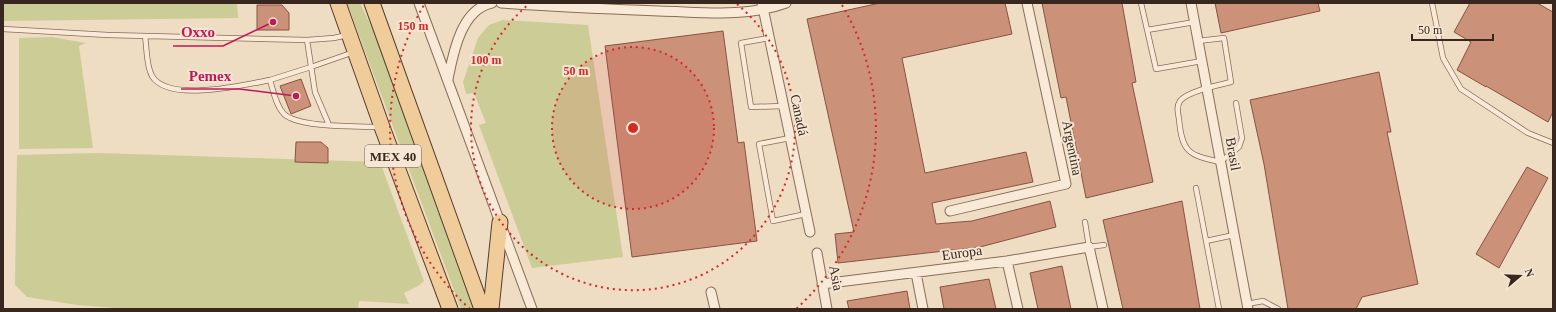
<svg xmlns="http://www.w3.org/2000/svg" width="1556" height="312" viewBox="0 0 1556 312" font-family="Georgia,serif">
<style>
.green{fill:#cccc97}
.building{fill:#cc9179;stroke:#885340}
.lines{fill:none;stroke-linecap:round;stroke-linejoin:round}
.lane-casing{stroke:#886d5a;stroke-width:6}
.street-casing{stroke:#886d5a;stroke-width:11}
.primary-casing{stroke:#563c2e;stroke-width:17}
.lane{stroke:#f9ead7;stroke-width:4.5}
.street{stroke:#f9ead7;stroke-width:9}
.primary{stroke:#f1cc9b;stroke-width:15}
.ring{fill:none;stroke:#d62828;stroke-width:2;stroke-dasharray:2 4}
.labels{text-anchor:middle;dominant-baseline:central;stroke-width:4;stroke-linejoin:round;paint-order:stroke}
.shield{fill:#f5e7d3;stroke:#716154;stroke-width:1}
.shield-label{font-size:13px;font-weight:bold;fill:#38271e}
.street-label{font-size:14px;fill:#38271e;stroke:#f5e7d3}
.centre{fill:#d62828;stroke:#f5e7d3;stroke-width:2}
.ring-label{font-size:12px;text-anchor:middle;font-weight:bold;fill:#d62828;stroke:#f5e7d3;stroke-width:4;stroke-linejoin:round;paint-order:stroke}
.leader{fill:none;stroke:#c2185b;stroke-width:1.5}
.callout-dot{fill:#c2185b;stroke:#f5e7d3;stroke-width:1.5}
.callout-label{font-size:15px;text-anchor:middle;font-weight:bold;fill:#c2185b;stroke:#f5e7d3;stroke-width:4;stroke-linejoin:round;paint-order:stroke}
</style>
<rect width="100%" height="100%" fill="#eedcc3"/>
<path class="green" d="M3 3H237L238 18 3 21Z
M347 3H360L375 34 473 309H461Z
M503 20 588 25 623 257 532 268 479 125 486 123 474 93 466 94 463 82 478 38 489 25Z
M52 37 86 43 79 46 93 148 19 149V38Z
M98 153 380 162 424 281 418 286 404 293 409 304 359 301 358 309H128L77 305 27 297 15 285 17 155Z"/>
<path class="building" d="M880 3H1005L1012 34 902 58 925 173 1026 152 1033 182 932 203 936 224 972 221 1050 201 1056 227 980 247 838 263 835 234 854 232 807 19Z
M1042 3H1122L1136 82 1132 83 1153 182 1086 198 1066 97 1061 98Z
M1215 3H1318L1320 11 1221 33Z
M1470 3H1537L1553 12V112L1548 122 1486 86V87L1457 70 1471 42 1454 32Z
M257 5H282L289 13V30H257Z
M723 31 738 143 744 142 757 241 632 257 605 46Z
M1379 72 1391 132H1387L1418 284 1362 297 1356 309H1288L1264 164 1250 100Z
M301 79 311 106 291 114 280 86Z
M296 142H321L328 148V163L295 162Z
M1527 167 1548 178 1499 268 1476 254Z
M1182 201 1200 309H1123L1103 220Z
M1062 266 1071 309H1038L1030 273Z
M989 279 996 309H944L940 287Z
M907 291 910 309H849L847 301Z"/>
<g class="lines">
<defs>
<path id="lane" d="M1141 3 1156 69 1202 61
M1432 3 1443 58 1461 89 1528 133 1553 143
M3 29 108 35 307 40 334 38 347 35
M1147 30 1195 22
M145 36C147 49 146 65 152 76 168 103 244 85 270 80
M769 38 741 43 751 107 783 106
M307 40 315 92 329 125
M1198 41 1224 38 1231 82C1219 85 1187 91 1180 101 1176 107 1178 113 1179 119 1182 153 1189 155 1220 162L1239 147 1242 138 1236 103
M354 52 311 67 270 80C273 90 276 106 284 114 299 128 358 126 379 127
M790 138 759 144 773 221 806 214
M1196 188 1219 309
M1085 222 1089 247 1104 245
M1206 241 1234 235
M1247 304 1263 301 1278 309"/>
<path id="street" d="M419 3 532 309
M501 3C553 7 606 9 659 11 702 12 745 18 786 3
M762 3 810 232
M1191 3 1248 309
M448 79C453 54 461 9 492 3
M950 211 1066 184 1027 3
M817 253 827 309
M1007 261 1018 309
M916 273 923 309
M822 284 1007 261 1089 247 1103 309
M711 292 715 309"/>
<path id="primary" d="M338 3 382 127 450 309
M372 3 482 309
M491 309 500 222"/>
</defs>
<use href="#lane" class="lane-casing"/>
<use href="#street" class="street-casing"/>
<use href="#primary" class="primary-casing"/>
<use href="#lane" class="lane"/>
<use href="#street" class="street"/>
<use href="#primary" class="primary"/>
</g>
<circle cx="633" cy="128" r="81" fill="#d62828" fill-opacity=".12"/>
<g class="ring">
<circle cx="633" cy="128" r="81"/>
<path d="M737 4A162 162 0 1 1 529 4"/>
<path d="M470 309A243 243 0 0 1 424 5M842 5A243 243 0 0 1 796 309"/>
</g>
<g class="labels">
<rect class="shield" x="365" y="145" width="56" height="22" rx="3"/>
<g class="shield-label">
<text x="393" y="156">MEX 40</text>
</g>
<g class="street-label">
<text transform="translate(799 115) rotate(78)">Canadá</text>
<text transform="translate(1072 148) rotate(79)">Argentina</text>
<text transform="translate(1233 154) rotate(80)">Brasil</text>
<text transform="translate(962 253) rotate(-8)">Europa</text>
<text transform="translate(836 278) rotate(79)">Asia</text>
</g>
</g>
<circle cx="633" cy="128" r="6" class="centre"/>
<g class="ring-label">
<text x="413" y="30">150 m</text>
<text x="486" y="64">100 m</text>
<text x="576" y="75">50 m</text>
</g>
<path class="leader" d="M273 22L223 46H173M296 96L239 89H181"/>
<g class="callout-dot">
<circle cx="273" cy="22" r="4"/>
<circle cx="296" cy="96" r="4"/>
</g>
<g class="callout-label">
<text x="198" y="37">Oxxo</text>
<text x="210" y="81">Pemex</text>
</g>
<rect width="1556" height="312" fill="none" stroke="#38271e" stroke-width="8"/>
<g transform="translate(1520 276) rotate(71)" stroke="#f5e7d3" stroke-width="3" paint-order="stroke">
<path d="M0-3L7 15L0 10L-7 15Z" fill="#38271e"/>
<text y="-6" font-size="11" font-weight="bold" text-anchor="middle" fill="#38271e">N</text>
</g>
<path d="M1412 34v6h81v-6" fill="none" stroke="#38271e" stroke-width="2"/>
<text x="1418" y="34" font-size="12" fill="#38271e" stroke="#f5e7d3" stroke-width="3" paint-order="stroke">50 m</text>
</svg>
